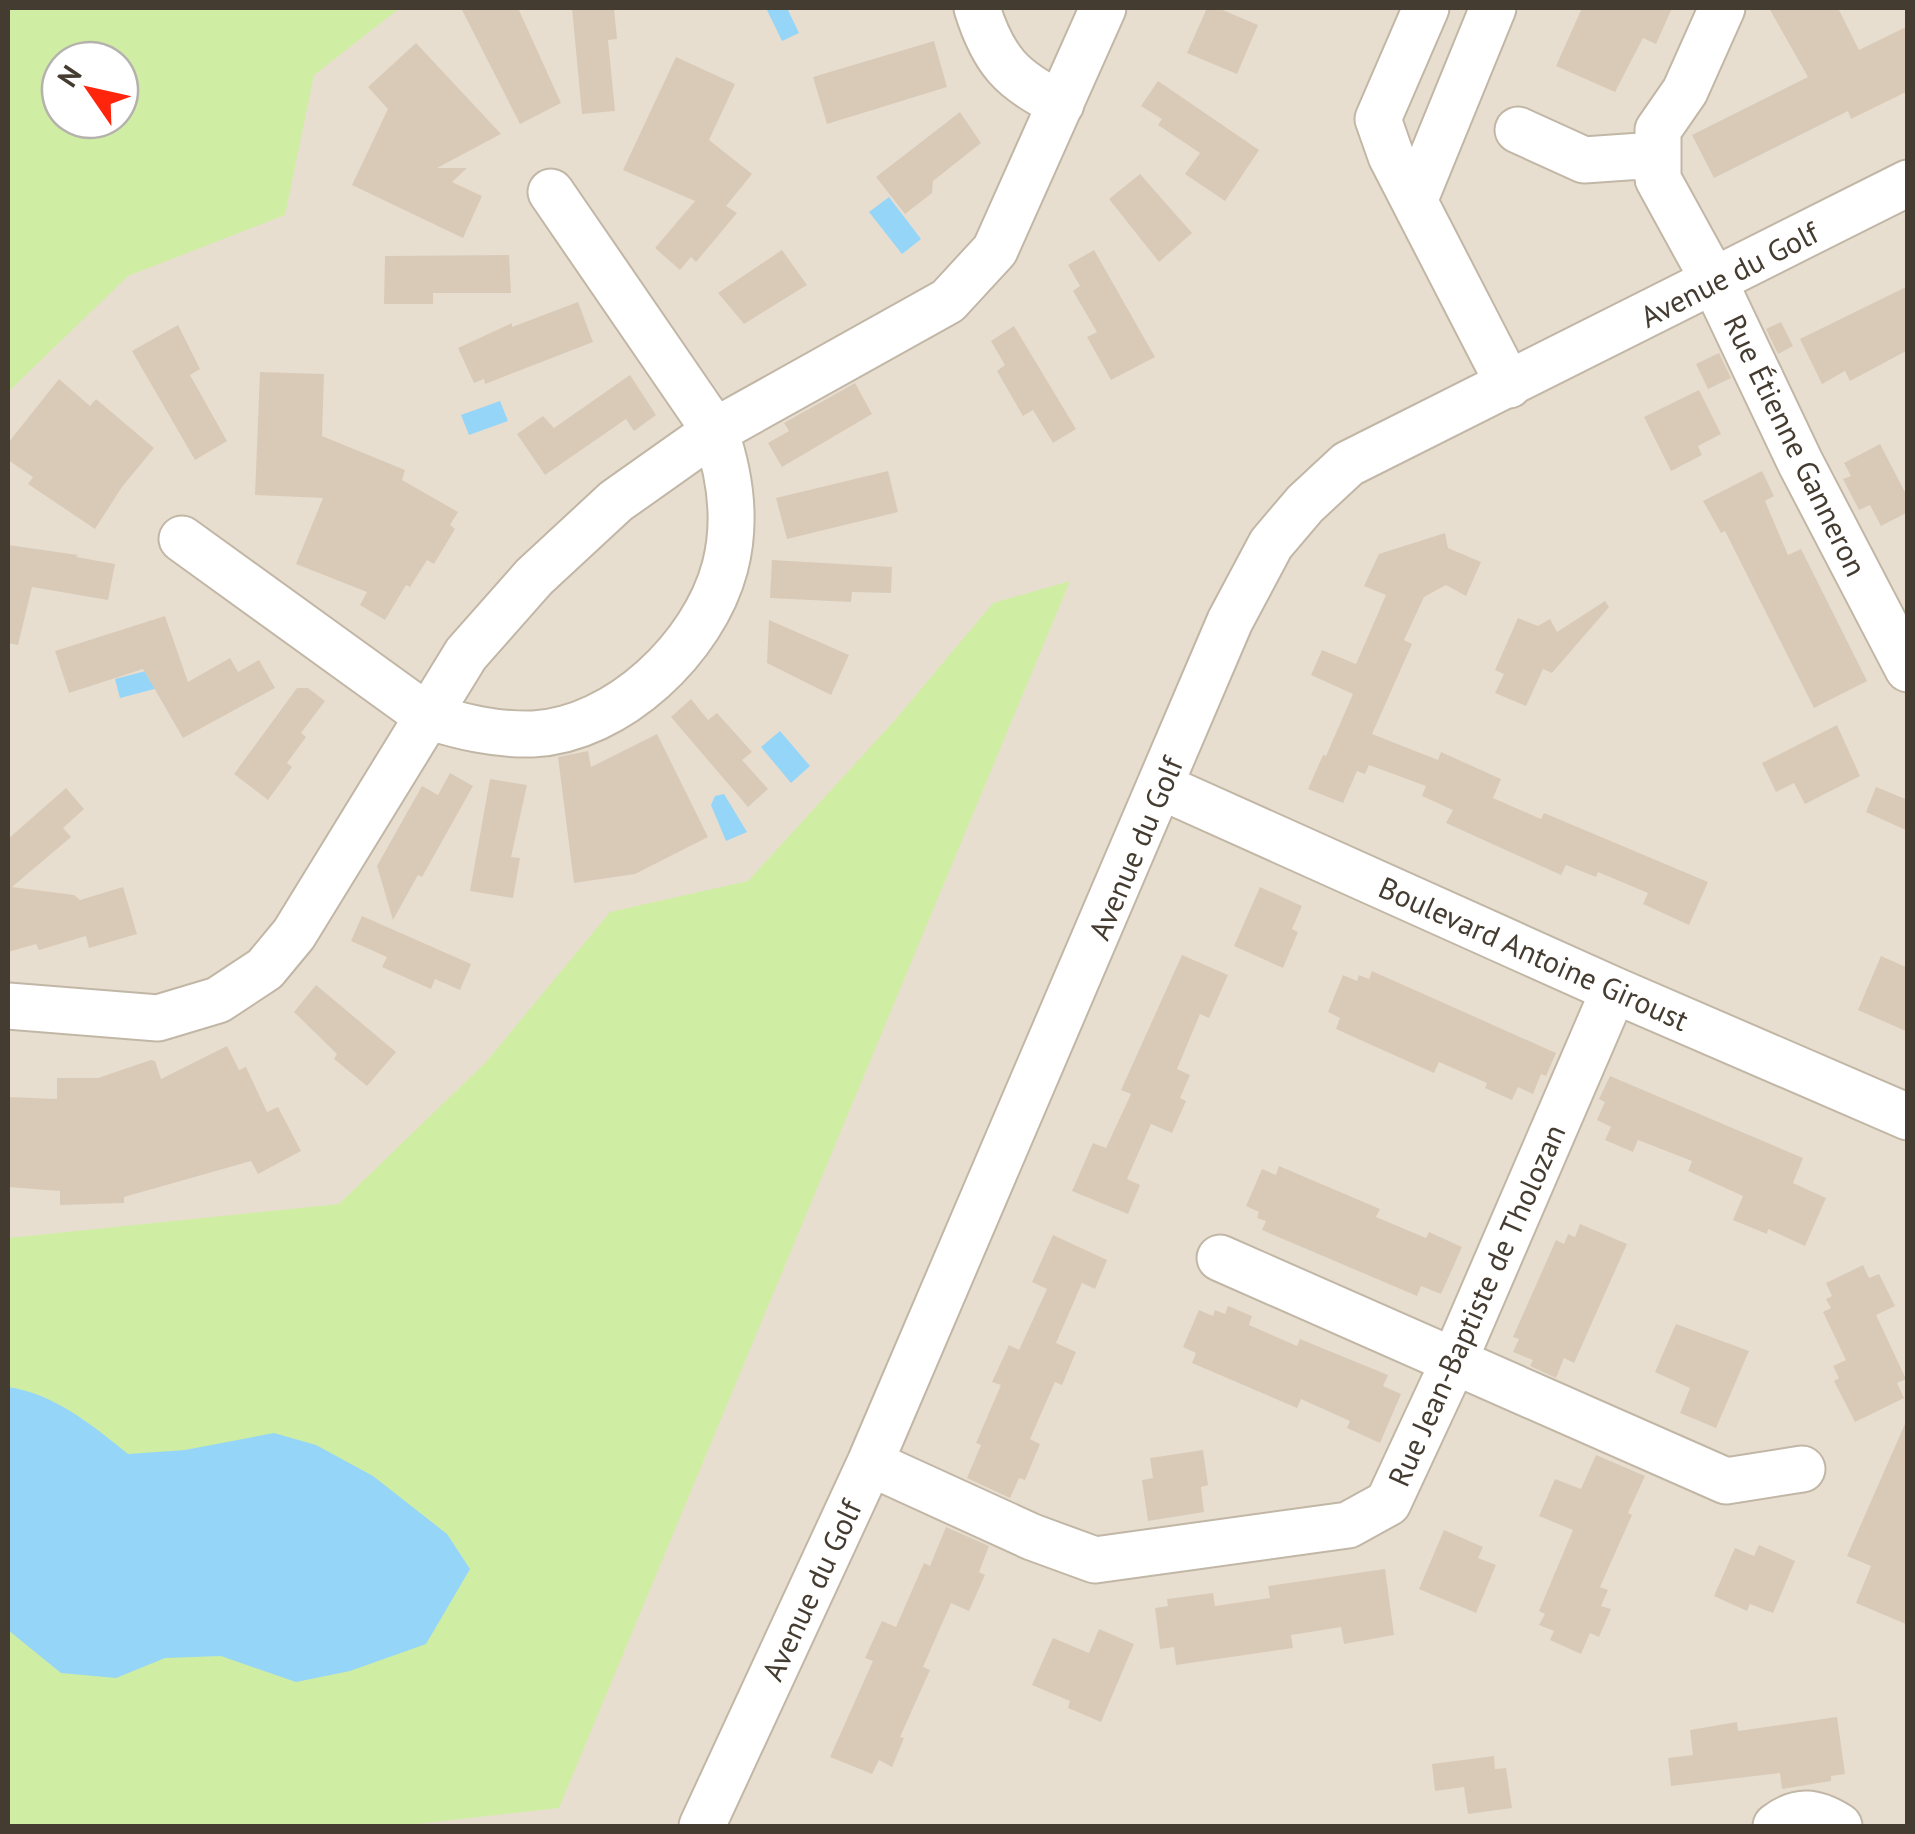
<svg xmlns="http://www.w3.org/2000/svg" width="1915" height="1834" viewBox="0 0 1915 1834" font-family="'PT Sans',sans-serif">
<style>
.residential{fill:#e8decf;fill-rule:evenodd}
.green{fill:#d0eda4;fill-rule:evenodd}
.water{fill:#95d5f8}
.building{fill:#d9cab8}
.lines{fill:none;stroke-linecap:round;stroke-linejoin:round}
.minor-casing{stroke:#c2b7a6;stroke-width:49}
.minor{stroke:#fff;stroke-width:45}
.labels{text-anchor:middle;dominant-baseline:central;stroke-width:10;stroke-linejoin:round;paint-order:stroke}
.street-label{font-size:30px;fill:#453c31;stroke:#fff}
</style>
<rect width="100%" height="100%" fill="#f3ede1"/>
<path class="residential" d="M8 8H1907V1826H8ZM60 60H120V120H60Z"/>
<path class="green" d="M8 8H400L314 75 285 215 128 276 8 392ZM60 60H120V120H60Z
M1070 581 559 1808 399 1826H8V1238L339 1204 486 1062 610 912 748 881 895 720 993 603Z"/>
<path class="water" d="M766 8H787L799 33 782 41Z
M889 197 921 239 902 254 869 212Z
M500 401 508 421 469 435 461 415Z
M157 668 162 687 120 698 115 679Z
M780 731 810 766 791 783 761 747Z
M724 794 747 832 726 841 711 805 715 796Z
M8 1387C55 1394 92 1425 128 1454L185 1450 274 1433 316 1445 373 1476 447 1534 470 1569 426 1644 350 1671 296 1682 221 1656 165 1658 116 1678 61 1673 8 1630Z"/>
<path class="building" d="M461 8H518L561 103 520 124Z
M572 8H614L617 39 608 40 615 111 582 114Z
M1207 8H1218L1258 25 1237 74 1187 53Z
M1582 8H1672L1656 44 1643 38 1615 92 1556 66Z
M1769 8H1838L1859 50 1908 26V91L1851 119 1848 111 1714 178 1692 135 1808 77Z
M934 41 947 87 827 124 813 77Z
M416 43 501 134 437 168H467L452 182 482 196 463 238 352 185 388 109 368 87Z
M676 57 735 84 709 140 752 174 726 206 737 213 696 262 691 257 680 270 655 248 695 201 623 170Z
M1158 81 1259 150 1225 201 1185 174 1200 153 1158 125 1162 119 1141 106Z
M960 112 981 143 933 181 932 193 905 214 876 177Z
M1140 174 1192 233 1159 262 1109 199Z
M782 250 807 285 744 324 718 293Z
M1094 250 1155 357 1111 380 1087 337 1097 332 1073 291 1080 286 1068 265Z
M509 255 511 293H433V304H384L385 256Z
M1908 286V350L1850 381 1845 371 1822 384 1800 339Z
M578 302 593 342 485 384 484 379 474 383 458 348 512 323V327Z
M1781 322 1793 346 1778 354 1766 329Z
M178 325 200 369 190 375 227 441 195 460 132 351Z
M1014 326 1076 429 1053 443 1033 410 1023 416 997 371 1005 365 991 341Z
M1719 353 1731 378 1708 389 1696 364Z
M260 372 324 374 322 436 405 470 402 480 458 512 450 525 455 529 434 564 427 560 410 587 406 585 385 620 360 605 367 592 296 564 323 498 255 495Z
M630 375 656 415 634 431 626 419 545 475 517 434 543 416 554 428Z
M59 379 90 406 96 399 154 448 122 487 95 529 28 484 33 477 8 460V443Z
M855 383 872 414 782 467 768 443 789 431 784 423Z
M1699 390 1721 434 1698 446 1702 455 1671 471 1644 417Z
M1880 444 1908 498V512L1881 526 1870 505 1859 510 1843 479 1851 476 1844 463Z
M888 471 898 512 787 539 776 498Z
M1762 471 1774 496 1765 501 1788 555 1801 549 1867 681 1814 708 1725 531 1721 533 1703 501Z
M1445 533 1448 548 1481 562 1466 596 1446 585 1424 597 1404 640 1412 644 1372 734 1438 760 1441 752 1501 779 1493 798 1541 819 1544 813 1708 882 1689 925 1643 904 1648 893 1598 872 1596 877 1566 865 1561 875 1446 823 1453 810 1422 796 1426 786 1369 765 1365 774 1357 771 1343 803 1308 789 1323 755 1326 756 1353 694 1311 675 1322 650 1356 664 1386 595 1364 586 1379 554Z
M8 545 78 555 76 557 115 564 108 600 32 587 18 645 8 643Z
M772 560 892 567 891 593 852 592 851 602 770 598Z
M1605 601 1609 607 1552 673 1543 669 1526 706 1495 693 1504 674 1495 670 1518 618 1538 626 1550 619 1557 632Z
M165 616 188 682 230 658 238 672 259 660 275 688 183 738 143 669 69 693 55 651Z
M769 620 849 655 831 695 767 663Z
M297 688H308L325 701 301 733 306 737 287 763 292 767 268 800 234 774Z
M691 699 708 720 717 713 752 752 742 760 768 789 748 807 671 717Z
M1837 725 1860 776 1805 804 1794 783 1776 792 1762 763Z
M657 734 708 837 635 874 574 883 558 757 588 751 591 767Z
M450 773 473 786 422 877 418 875 393 920 377 866 422 786 438 795Z
M490 779 527 785 511 857 520 858 513 898 470 891Z
M1876 787 1908 800V831L1866 812Z
M66 788 84 809 63 828 71 837 12 887 74 895 80 900 123 887 137 934 89 948 86 936 39 950 36 944 8 952V839Z
M1260 887 1302 906 1292 929 1298 932 1283 968 1234 946Z
M362 916 471 964 460 990 435 979 431 989 382 967 387 957 351 941Z
M1182 955 1228 975 1209 1018 1200 1014 1177 1069 1190 1075 1180 1098 1186 1101 1172 1133 1151 1124 1127 1179 1140 1185 1128 1214 1072 1191 1093 1143 1106 1148 1131 1094 1121 1090Z
M1881 956 1908 968V1032L1858 1010Z
M1372 971 1556 1053 1546 1076 1541 1074 1533 1094 1518 1087 1512 1100 1485 1088 1487 1083 1439 1062 1434 1073 1336 1029 1340 1018 1328 1012 1343 975 1357 981 1359 975 1369 979Z
M316 985 396 1052 367 1086 334 1059 337 1054 294 1012Z
M227 1046 239 1070 246 1067 267 1112 278 1107 301 1151 258 1174 251 1161 124 1197V1203L60 1205V1191L8 1187V1097L57 1099V1078H98L151 1060 155 1061 161 1079Z
M1610 1076 1803 1158 1793 1183 1826 1198 1805 1246 1768 1229 1767 1234 1733 1220 1743 1196 1688 1171 1692 1161 1638 1140 1633 1152 1605 1140 1611 1127 1597 1120 1605 1102 1599 1099Z
M1279 1166 1380 1209 1376 1217 1426 1238 1429 1232 1462 1247 1441 1294 1421 1286 1417 1296 1262 1230 1266 1221 1257 1218 1259 1212 1246 1206 1262 1169 1276 1175Z
M1580 1224 1627 1244 1574 1363 1564 1358 1556 1378 1530 1366 1533 1360 1513 1352 1519 1339 1513 1337 1556 1240 1564 1244 1568 1234 1575 1237Z
M1053 1235 1107 1260 1095 1289 1082 1283 1056 1343 1076 1352 1062 1385 1055 1382 1030 1439 1040 1444 1025 1480 1019 1478 1010 1498 967 1478 981 1445 976 1443 1001 1385 992 1382 1009 1345 1019 1350 1047 1289 1032 1282Z
M1863 1265 1869 1278 1879 1274 1895 1306 1876 1315 1906 1379 1897 1383 1904 1398 1855 1422 1834 1381 1839 1378 1833 1366 1846 1360 1823 1312 1831 1308 1826 1299 1832 1296 1826 1283Z
M1228 1306 1252 1316 1249 1325 1297 1346 1300 1339 1388 1375 1383 1386 1401 1394 1380 1443 1347 1428 1350 1421 1301 1399 1297 1408 1192 1363 1196 1353 1183 1347 1199 1310 1213 1316 1215 1310 1225 1314Z
M1676 1324 1749 1351 1716 1428 1680 1413 1690 1388 1655 1372Z
M1908 1417V1625L1856 1603 1871 1566 1847 1556Z
M1203 1450 1208 1485 1201 1487 1204 1512 1148 1521 1142 1480 1153 1478 1150 1458Z
M1596 1455 1645 1476 1628 1513 1632 1515 1600 1587 1608 1590 1601 1606 1611 1609 1599 1637 1590 1633 1581 1654 1550 1640 1554 1631 1539 1625 1545 1614 1539 1611 1573 1530 1539 1516 1555 1479 1581 1489Z
M946 1527 989 1546 979 1572 985 1575 969 1611 951 1603 923 1667 930 1670 900 1737 904 1738 892 1767 879 1760 872 1774 830 1757 873 1661 865 1658 882 1621 896 1627 924 1563 930 1566Z
M1444 1530 1483 1547 1478 1558 1496 1565 1476 1613 1419 1589Z
M1759 1545 1795 1561 1773 1613 1750 1604 1747 1611 1714 1596 1735 1548 1754 1556Z
M1385 1569 1394 1635 1344 1644 1341 1627 1291 1635 1293 1648 1176 1665 1174 1647 1160 1649 1155 1608 1168 1606 1167 1599 1213 1593 1215 1606 1270 1598 1268 1586Z
M1099 1629 1134 1644 1101 1722 1068 1708 1070 1701 1032 1685 1053 1638 1089 1653Z
M1837 1717 1845 1774 1831 1776V1781L1782 1789 1780 1773 1671 1786 1668 1758 1693 1755 1690 1730 1737 1722 1738 1731Z
M1494 1756 1495 1769 1506 1768 1512 1808 1468 1814 1464 1787 1435 1791 1432 1764Z"/>
<g class="lines">
<defs>
<path id="minor" d="M977 8C993 60 1012 81 1061 104
M1426 8 1378 119 1391 156 1509 385
M1722 8 1685 91 1658 130V179L1714 281 1800 462 1908 669
M1518 130 1584 160 1656 155
M1415 199 1493 8
M182 539 427 716C462 727 496 735 533 734 618 730 704 647 725 567 737 521 730 474 715 431L551 192
M1162 787 1614 990 1908 1117
M8 1006 158 1018 218 1000 265 969 294 934 466 654 534 577 616 501 715 431 948 301 995 250 1103 8
M1220 1258 1726 1481 1802 1469
M870 1463 1032 1537 1095 1560 1348 1525 1388 1503 1454 1361 1614 990
M702 1826 870 1463 1230 621 1271 544 1305 504 1348 464 1908 183
M1776 1826C1798 1809 1815 1811 1839 1826"/>
</defs>
<use href="#minor" class="minor-casing"/>
<use href="#minor" class="minor"/>
</g>
<g class="labels">
<g class="street-label">
<text transform="translate(1729 274) rotate(-27)">Avenue du Golf</text>
<text transform="translate(1796 445) rotate(64)">Rue Étienne Ganneron</text>
<text transform="translate(1135 848) rotate(-67)">Avenue du Golf</text>
<text transform="translate(1534 953) rotate(24)">Boulevard Antoine Giroust</text>
<text transform="translate(1476 1305) rotate(-66)">Rue Jean-Baptiste de Tholozan</text>
<text transform="translate(811 1590) rotate(-65)">Avenue du Golf</text>
</g>
</g>
<rect width="1915" height="1834" fill="none" stroke="#453c31" stroke-width="20"/>
<g transform="translate(90 90) rotate(304)"><circle r="48" fill="#ffffff" stroke="#b5b1ad" stroke-width="2.5"/>
<path d="M0-8L18 38L0 25L-18 38Z" fill="#ff240c"/>
<text y="-15" font-size="28" font-weight="bold" text-anchor="middle" fill="#453c31">N</text>
</g>
</svg>
